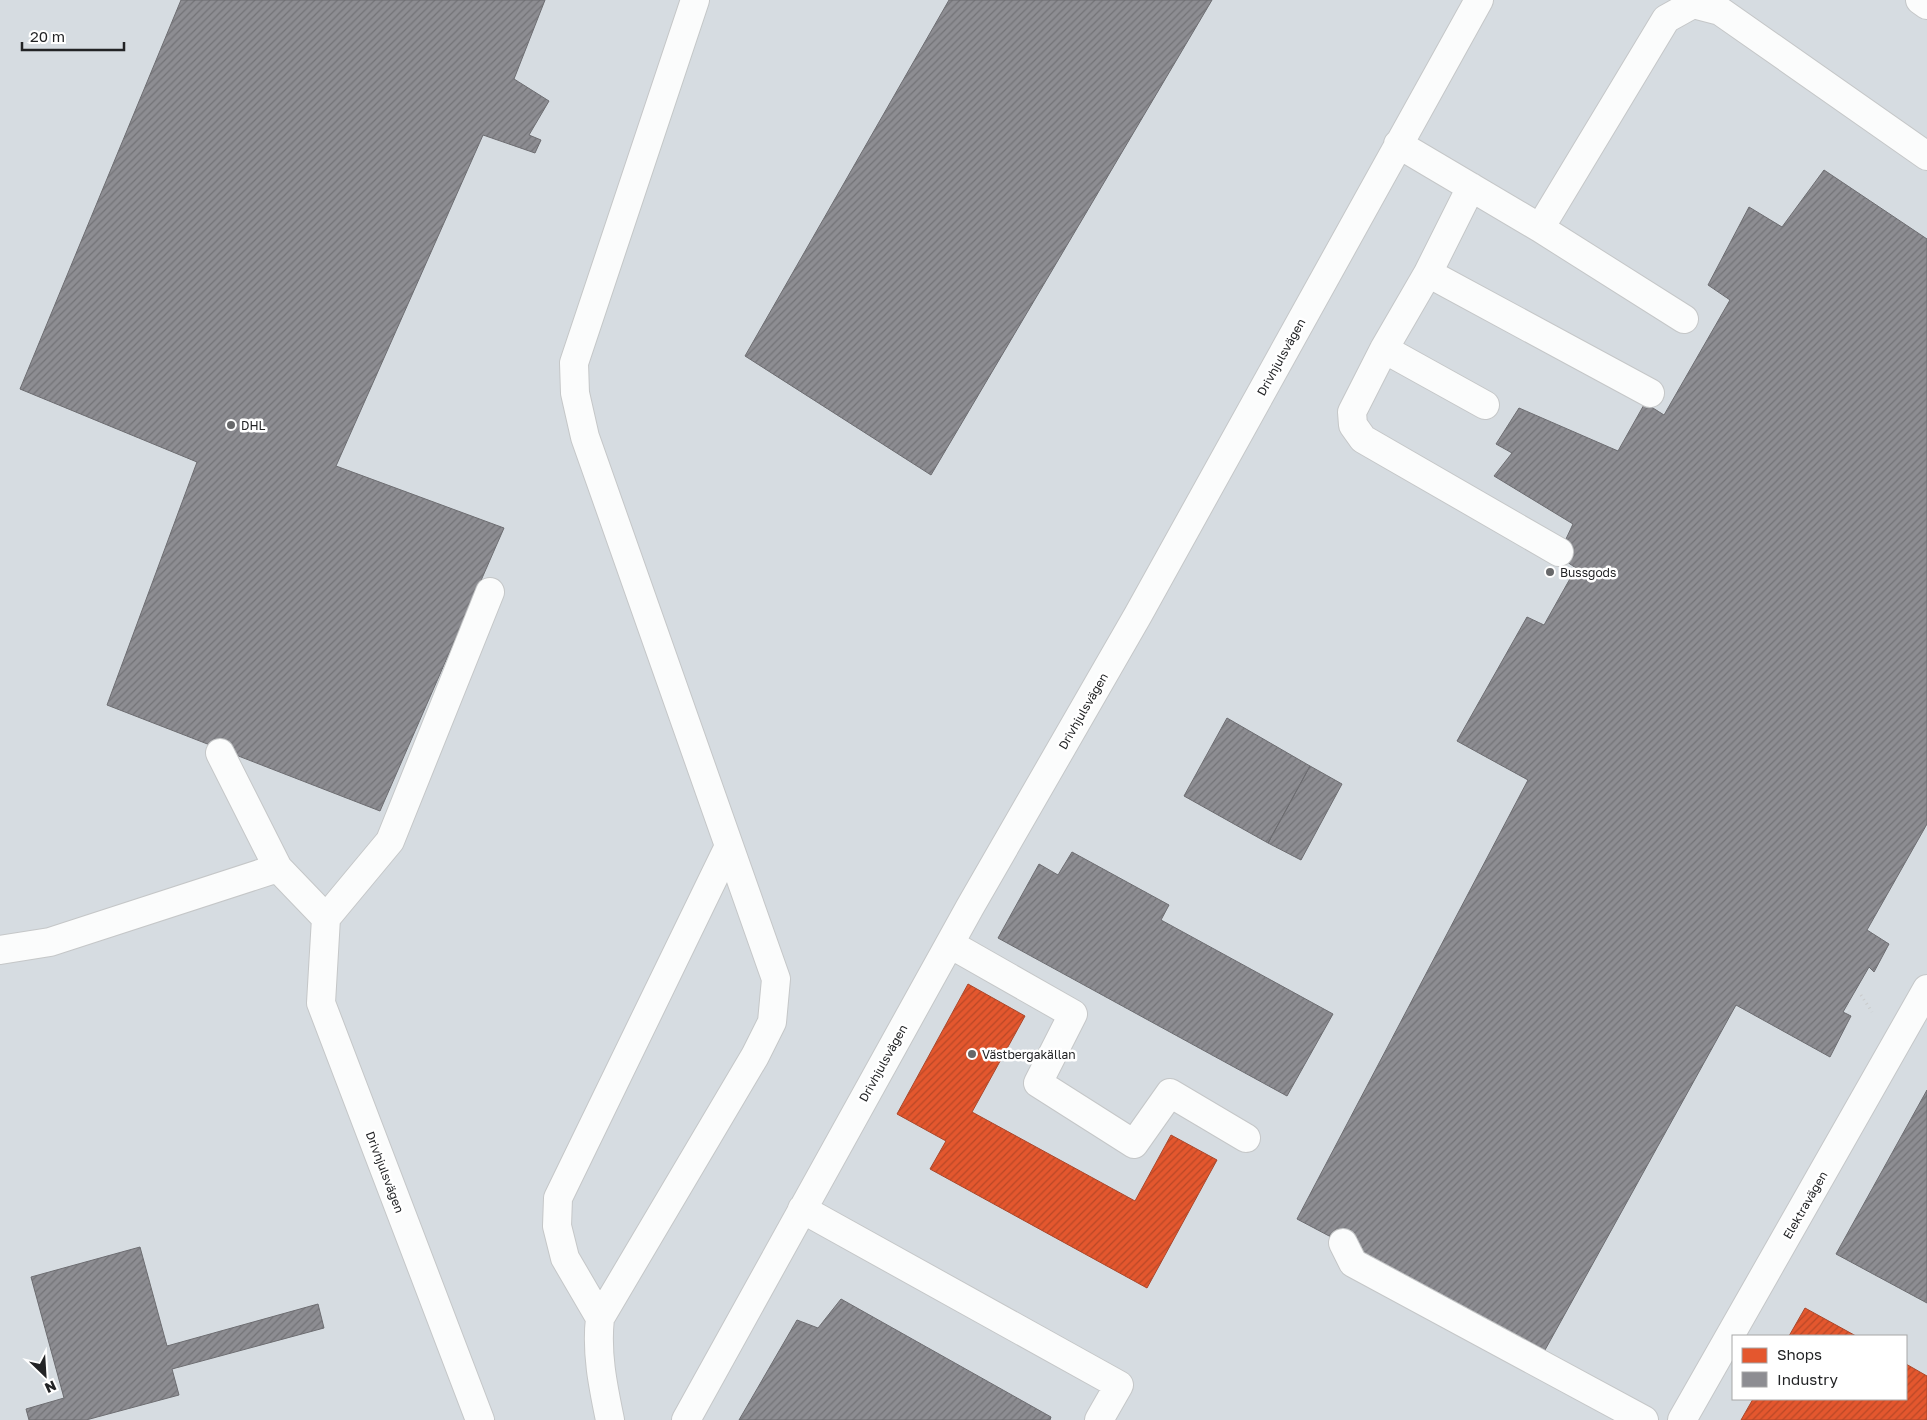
<svg xmlns="http://www.w3.org/2000/svg" width="1927" height="1420" viewBox="0 0 1927 1420" font-family="'Golos Text',sans-serif">
<style>
.built{fill:#d6dce1;fill-rule:evenodd}
.shops{fill:url(#shops-hatch);stroke:#aa472b}
.industry{fill:url(#industry-hatch);stroke:#6d6d71}
.lines{fill:none;stroke-linecap:round;stroke-linejoin:round}
.minor-casing{stroke:#c5c7c8;stroke-width:30}
.path{stroke:#c9caca;stroke-width:3;stroke-dasharray:1 4;stroke-linecap:butt}
.minor{stroke:#fbfcfc;stroke-width:28}
.poi-dot{fill:#67686a;stroke:#fff;stroke-width:2}
.labels{text-anchor:middle;dominant-baseline:central;stroke-width:5;stroke-linejoin:round;paint-order:stroke}
.street-label{font-size:12px;fill:#222325;stroke:#fff}
.poi-label{font-size:12px;fill:#222325;stroke:#fff;text-anchor:start}
</style>
<defs>
<pattern id="shops-hatch" width="6" height="6" patternUnits="userSpaceOnUse" patternTransform="scale(1.25)"><rect width="6" height="6" fill="#e4572e"/><path d="M-1 1l2-2M0 6l6-6M5 7l2-2" fill="none" stroke="#b84827"/></pattern>
<pattern id="industry-hatch" width="6" height="6" patternUnits="userSpaceOnUse" patternTransform="scale(1.25)"><rect width="6" height="6" fill="#8d8d92"/><path d="M-1 1l2-2M0 6l6-6M5 7l2-2" fill="none" stroke="#737377"/></pattern>
</defs>
<rect width="100%" height="100%" fill="#e7e9eb"/>
<path class="built" d="M0 0H1927V1420H0ZM1733 1336H1906V1399H1733Z"/>
<path class="shops" d="M968 984 1025 1016 972 1112 1135 1201 1171 1135 1217 1160 1147 1288 930 1169 946 1141 897 1114Z
M1805 1308 1856 1336H1789Z
M1906 1364 1927 1376V1420H1741L1753 1399H1906Z"/>
<path class="industry" d="M181 0H545L514 79 549 101 529 135 541 140 535 153 483 135 336 466 504 528 380 811 107 705 197 462 20 389Z
M949 0H1212L931 475 745 356Z
M1824 170 1927 239V824L1867 930 1889 944 1874 972 1869 967 1843 1012 1851 1016 1830 1057 1736 1005 1545 1350 1297 1219 1528 780 1457 741 1527 617 1544 625 1576 568 1558 556 1573 524 1494 476 1512 453 1496 444 1519 408 1618 451 1645 403 1664 415 1730 300 1708 285 1749 207 1782 227Z
M1227 718 1310 766 1268 843 1184 796Z
M1310 766 1342 784 1301 860 1268 843Z
M1072 852 1169 905 1161 920 1333 1014 1287 1096 998 938 1039 864 1058 875Z
M1927 1090V1303L1836 1254Z
M140 1247 167 1346 318 1304 324 1328 172 1369 179 1395 86 1420H29L26 1409 64 1398 31 1277Z
M841 1299 1051 1417 1050 1420H739L797 1320 818 1328Z"/>
<g class="lines">
<defs>
<path id="minor" d="M1920 0 1927 5
M1398 144 1540 228
M1471 187 1428 273 1384 349 1352 412 1353 425 1363 439 1559 552
M1428 273 1650 393
M1684 319 1540 228 1666 19 1693 4 1720 11 1927 156
M1384 349 1485 405
M220 753 278 868
M326 918 321 1003 480 1420
M326 918 390 841 490 592
M950 944 1073 1014 1038 1083 1134 1144 1170 1093 1246 1138
M0 950 50 942 278 868 326 918
M802 1209 1119 1385 1099 1420
M1343 1243 1353 1263 1644 1420
M600 1318 565 1258 557 1226 558 1198 729 846
M610 1420C603 1386 596 1353 600 1318L755 1056 772 1022 776 979 585 437 575 393 574 363 695 0
M686 1420 970 907 1138 615 1479 0
M1682 1420 1927 989"/>
</defs>
<use href="#minor" class="minor-casing"/>
<path class="path" d="M1861 995 1872 1012"/>
<use href="#minor" class="minor"/>
</g>
<g class="poi-dot">
<circle cx="231" cy="425" r="5"/>
<circle cx="1550" cy="572" r="5"/>
<circle cx="972" cy="1054" r="5"/>
</g>
<g class="labels">
<g class="street-label">
<text transform="translate(1281 357) rotate(-61)">Drivhjulsvägen</text>
<text transform="translate(1083 711) rotate(-60)">Drivhjulsvägen</text>
<text transform="translate(883 1063) rotate(-61)">Drivhjulsvägen</text>
<text transform="translate(385 1172) rotate(69)">Drivhjulsvägen</text>
<text transform="translate(1805 1205) rotate(-60)">Elektravägen</text>
</g>
<g class="poi-label">
<text x="241" y="425">DHL</text>
<text x="1560" y="572">Bussgods</text>
<text x="982" y="1054">Västbergakällan</text>
</g>
</g>
<rect x="1732" y="1335" width="175" height="65" fill="#ffffff" stroke="#a7a7a8"/>
<rect x="1742" y="1348" width="25" height="15" fill="#e4572e" stroke="#a7a7a8"/>
<text x="1777" y="1360" font-size="15" fill="#222325">Shops</text>
<rect x="1742" y="1372" width="25" height="15" fill="#8d8d92" stroke="#a7a7a8"/>
<text x="1777" y="1385" font-size="15" fill="#222325">Industry</text>
<g transform="translate(45 1375) rotate(155)" stroke="#ffffff" stroke-width="4" paint-order="stroke">
<path d="M0-4L9 19L0 12L-9 19Z" fill="#222325"/>
<text y="-8" font-size="14" font-weight="bold" text-anchor="middle" fill="#222325">N</text>
</g>
<path d="M22 42v8h102v-8" fill="none" stroke="#222325" stroke-width="2.5"/>
<text x="30" y="42" font-size="15" fill="#222325" stroke="#ffffff" stroke-width="4" paint-order="stroke">20 m</text>
</svg>
